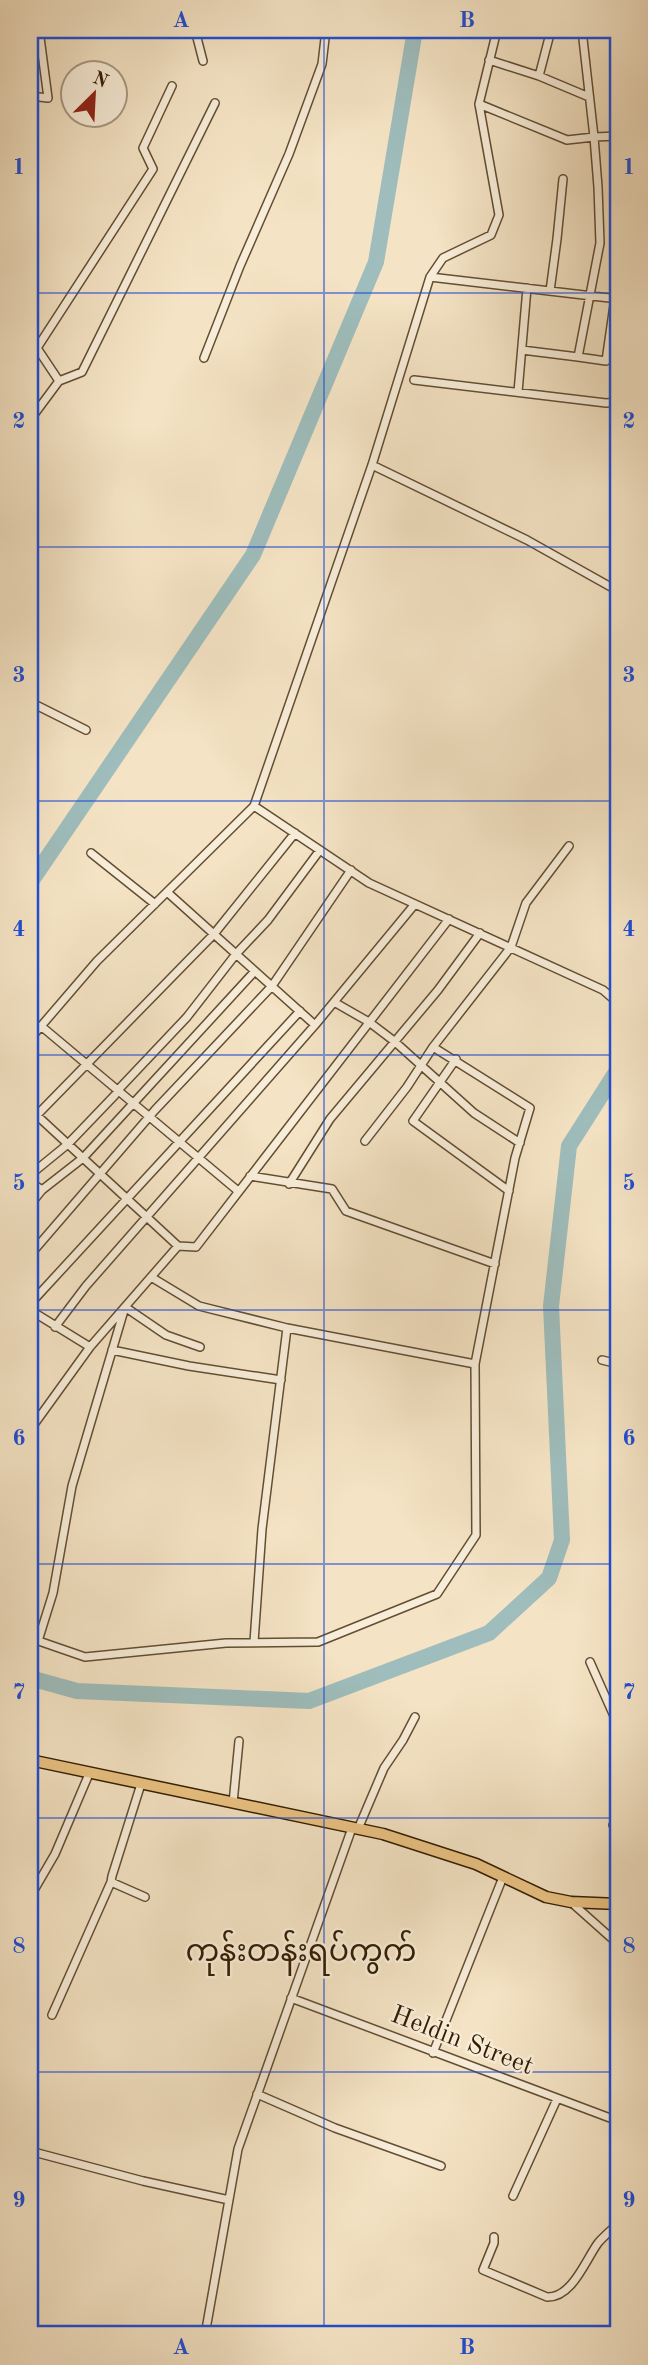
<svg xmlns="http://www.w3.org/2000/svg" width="648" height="2365" viewBox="0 0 648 2365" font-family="'Old Standard TT','Noto Sans Myanmar',serif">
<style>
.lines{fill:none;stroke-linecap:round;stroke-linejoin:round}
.river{stroke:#9ebdbc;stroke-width:16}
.minor-casing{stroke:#624e32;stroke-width:10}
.primary-casing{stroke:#321c02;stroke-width:13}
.minor{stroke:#f8edd9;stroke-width:7}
.primary{stroke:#eac282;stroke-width:10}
.grid{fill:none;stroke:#1d4ed8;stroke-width:2;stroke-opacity:0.55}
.labels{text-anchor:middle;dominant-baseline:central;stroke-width:5;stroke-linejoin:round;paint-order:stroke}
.street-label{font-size:26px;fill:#321c02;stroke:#f8edd9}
.quarter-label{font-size:30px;fill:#321c02;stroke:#f8edd9}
.neatline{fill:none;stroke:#1d4ed8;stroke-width:2.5}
.grid-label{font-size:23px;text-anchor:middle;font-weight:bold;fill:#1d4ed8}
</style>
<rect width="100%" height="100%" fill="#f4e3c4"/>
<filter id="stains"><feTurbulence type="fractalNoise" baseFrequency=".00286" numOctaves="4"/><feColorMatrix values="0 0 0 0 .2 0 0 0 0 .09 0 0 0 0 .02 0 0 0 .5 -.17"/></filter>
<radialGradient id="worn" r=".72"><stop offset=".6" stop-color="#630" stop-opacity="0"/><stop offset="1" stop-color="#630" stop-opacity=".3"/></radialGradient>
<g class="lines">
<path class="river" d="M30 883 253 555 376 262 415 30
M30 1678 77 1691 309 1701 489 1633 549 1578 562 1540 551 1306 569 1146 618 1069"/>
<defs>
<path id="minor" d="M195 30 203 61
M582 30 594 137 618 136
M489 60 539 76 589 97
M539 76 551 30
M30 96 48 98 39 30
M479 104 567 140 594 137 598 187 600 243 578 357 522 350
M430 277 618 299
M550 291 557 239 563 179
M578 357 606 361 615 298
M204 358 240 266 289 154 322 64 326 30
M414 380 606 403 618 402
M59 381 37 348 153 169 143 148 172 86
M518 392 527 288
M30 420 59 381 82 372 215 103
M372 465 527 540 618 591
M30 702 86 730
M254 806 369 883 603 990 618 1003
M91 853 155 904
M167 892 315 1025
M334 1002 369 1022 394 1041 474 1113 520 1143
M41 1026 238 1191
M30 1039 97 961 254 806 372 465 430 277 443 258 491 235 499 215 479 104 497 30
M456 1059 413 1121 509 1191
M118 1090 187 1017 236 954 268 920 320 850
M30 1109 178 1246 196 1247 449 919
M37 1115 214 934 295 833
M365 1141 407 1087 433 1047 511 947 526 903 569 846
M30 1175 68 1144 115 1095
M250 1176 332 1189 346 1211 495 1264
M30 1182 42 1190
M289 1184 330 1119 438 990 480 933
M30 1205 42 1190 83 1158 255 971
M30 1255 155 1110 272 986 351 870
M151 1277 199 1306 287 1328 262 1529 254 1642
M30 1304 300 1011
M30 1310 90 1347
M55 1327 86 1286 315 1025 415 904
M287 1328 475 1364
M112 1350 189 1366 281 1380
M602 1360 618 1364
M30 1430 90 1347 178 1246
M30 1638 85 1657 226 1643 318 1642 437 1594 476 1535 475 1364 515 1158 530 1108 433 1047
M38 1641 53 1593 72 1486 125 1307 166 1335 200 1347
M590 1662 618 1725
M141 1784 112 1876 111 1882 145 1897
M233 1803 239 1741
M613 1825 618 1828
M358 1829 384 1768 403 1740 415 1717
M30 1897 55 1854 89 1774
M572 1903 618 1944
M291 1998 618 2121
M52 2015 111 1882
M433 2053 503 1877
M257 2094 335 2128 441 2166
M30 2151 143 2181 229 2200
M513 2196 557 2099
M494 2237V2243L483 2270 547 2297C572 2298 585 2261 598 2243 604 2236 611 2230 618 2224
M205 2335 238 2149 352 1828"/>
<path id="primary" d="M30 1760 383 1834 476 1864 546 1897 571 1902 618 1904"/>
</defs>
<use href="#minor" class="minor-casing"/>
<use href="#primary" class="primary-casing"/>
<use href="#minor" class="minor"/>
<use href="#primary" class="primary"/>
</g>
<path class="grid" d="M324 30V2335M30 293H618M30 547H618M30 801H618M30 1055H618M30 1310H618M30 1564H618M30 1818H618M30 2072H618"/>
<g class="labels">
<g class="street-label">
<text transform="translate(462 2041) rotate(21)">Heldin Street</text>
</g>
<g class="quarter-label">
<text x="301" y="1953">ကုန်းတန်းရပ်ကွက်</text>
</g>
</g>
<rect width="648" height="2365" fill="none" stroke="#f4e3c4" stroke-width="77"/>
<g transform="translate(94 94) rotate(24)"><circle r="33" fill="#f8edd9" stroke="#a99983" stroke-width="2"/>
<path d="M0-5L12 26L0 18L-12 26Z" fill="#8f2418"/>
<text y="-10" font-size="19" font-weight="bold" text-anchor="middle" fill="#321c02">N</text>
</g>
<rect x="38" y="38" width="572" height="2288" class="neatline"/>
<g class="grid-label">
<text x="181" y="27">A</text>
<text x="467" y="27">B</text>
<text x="19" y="174">1</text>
<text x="629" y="174">1</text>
<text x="19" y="428">2</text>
<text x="629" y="428">2</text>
<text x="19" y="682">3</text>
<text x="629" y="682">3</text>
<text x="19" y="936">4</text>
<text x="629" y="936">4</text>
<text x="19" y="1190">5</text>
<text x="629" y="1190">5</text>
<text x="19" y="1445">6</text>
<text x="629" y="1445">6</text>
<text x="19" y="1699">7</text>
<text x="629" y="1699">7</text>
<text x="19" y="1953">8</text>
<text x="629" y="1953">8</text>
<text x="19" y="2207">9</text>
<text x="629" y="2207">9</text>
<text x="181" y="2354">A</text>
<text x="467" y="2354">B</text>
</g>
<rect width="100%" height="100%" filter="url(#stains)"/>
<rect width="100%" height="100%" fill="url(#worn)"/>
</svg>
